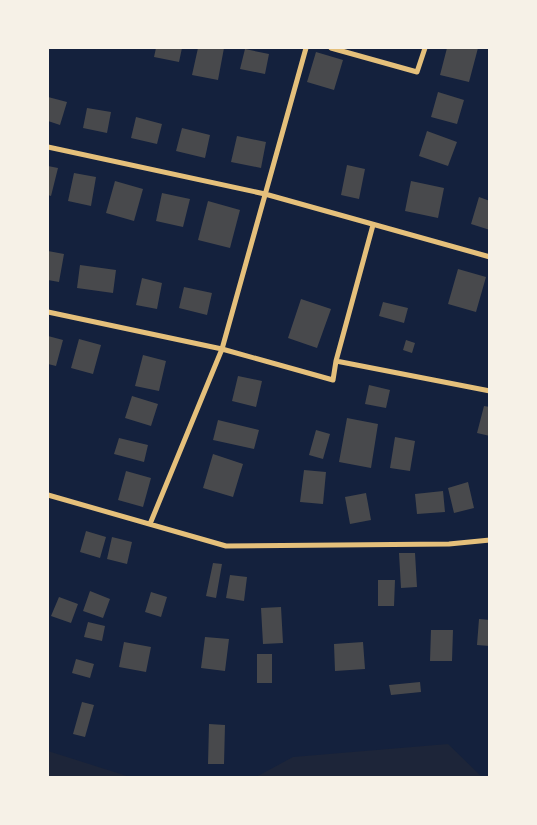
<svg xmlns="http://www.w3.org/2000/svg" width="537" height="825" viewBox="0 0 537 825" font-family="'Work Sans',sans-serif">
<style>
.green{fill:#1d2539}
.building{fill:#48494c}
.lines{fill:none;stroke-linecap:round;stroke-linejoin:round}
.minor{stroke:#e5c07b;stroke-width:5}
</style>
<rect width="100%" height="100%" fill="#14213d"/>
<path class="green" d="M448 744 482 777H256L293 757Z
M48 751 130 777H48Z"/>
<path class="building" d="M156 48H182L179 62 154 57Z
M198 48H224L218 80 192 75Z
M447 48H478L469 82 440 75Z
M245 49 269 54 265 74 240 69Z
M316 52 343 60 334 90 307 82Z
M438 92 464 100 457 124 431 117Z
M48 97 67 102 60 125 48 121Z
M87 108 111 112 107 133 83 128Z
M136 117 162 124 157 144 131 138Z
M182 128 210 135 205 158 176 151Z
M427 131 457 142 448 166 419 156Z
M237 136 266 142 261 168 231 162Z
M347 165 365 169 359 199 341 195Z
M48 166 58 168 51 196 48 195Z
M74 173 96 177 91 206 68 201Z
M115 181 143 189 134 221 106 213Z
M411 181 444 188 438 218 405 211Z
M162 193 190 199 183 227 156 221Z
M479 197 490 201V230L471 224Z
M208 201 240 210 230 248 198 240Z
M48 251 64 254 59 282 48 280Z
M80 265 116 270 113 293 77 288Z
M458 269 486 277 476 312 448 304Z
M142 278 162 283 157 309 136 305Z
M184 287 212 293 207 315 179 308Z
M301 299 331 309 317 348 288 338Z
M383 302 408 308 404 323 379 316Z
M48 336 63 340 56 366 48 364Z
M79 339 101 345 93 374 71 368Z
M406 340 415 343 412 353 403 350Z
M143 355 166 361 159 391 135 386Z
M238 376 262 381 256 407 232 401Z
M369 385 390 390 386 408 365 404Z
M132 396 158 404 151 426 125 418Z
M484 406 490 407V436L477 433Z
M347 418 378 424 371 468 339 462Z
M218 420 259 430 254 449 213 440Z
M316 430 330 434 323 459 309 455Z
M395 437 415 441 410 471 390 468Z
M119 438 148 445 144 462 114 454Z
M213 454 243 464 233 497 203 488Z
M304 470 326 472 323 504 300 502Z
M126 471 151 478 143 507 118 500Z
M468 482 474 508 454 513 448 488Z
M443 491 445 512 417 514 415 494Z
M366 493 371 520 350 524 345 497Z
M86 531 106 537 100 558 80 552Z
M112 537 132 542 127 564 107 559Z
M399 553H415L417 587 401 588Z
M213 563 222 564 216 598 206 596Z
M230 575 247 577 244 601 226 598Z
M378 580H395L394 606H378Z
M90 591 110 599 103 618 83 611Z
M151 592 167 597 161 617 145 612Z
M59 597 78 604 71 623 51 616Z
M281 607 283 643 263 644 261 608Z
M479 619 490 620V646L477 645Z
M88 622 105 626 102 641 84 637Z
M431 630H453L452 661H430Z
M205 637 229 639 225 671 201 668Z
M124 642 151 647 146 672 119 667Z
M363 642 365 669 335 671 334 644Z
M257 654H272V683H257Z
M76 659 94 664 90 678 72 673Z
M420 682 421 692 391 695 389 685Z
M82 702 94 705 85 737 73 734Z
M209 724 225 725 224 764H208Z"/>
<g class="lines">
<path class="minor" d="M331 48 417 72 425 48
M48 147 265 194 490 257
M48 312 222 349 333 380 336 361 373 225
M336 361 490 391
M48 495 226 546 449 544 490 540
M150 524 222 349 306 48"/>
</g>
<rect width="537" height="825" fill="none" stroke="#f6f1e7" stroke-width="98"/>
</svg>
